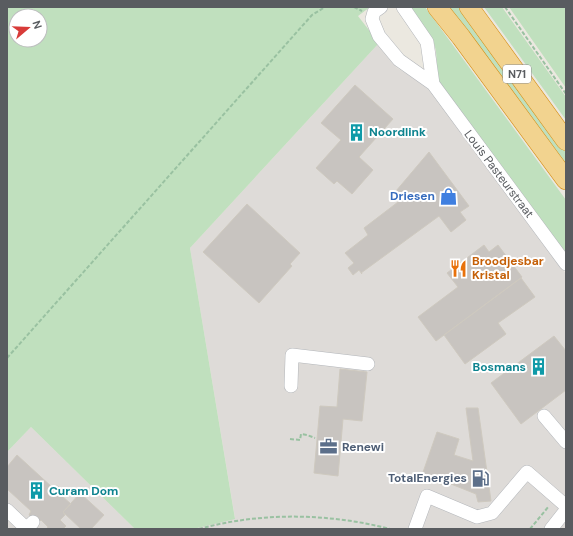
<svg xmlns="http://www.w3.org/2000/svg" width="573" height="536" viewBox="0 0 573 536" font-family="'DM Sans',sans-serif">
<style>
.industrial{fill:#dedbd8}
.green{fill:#c0e0be;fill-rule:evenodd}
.building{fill:#c8c4c0;stroke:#cec9bf}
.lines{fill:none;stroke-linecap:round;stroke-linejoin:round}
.minor-casing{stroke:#b3b6ba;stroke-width:14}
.highway-casing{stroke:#d68e14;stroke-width:20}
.path{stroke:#99c1a1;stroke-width:2;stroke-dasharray:4 2;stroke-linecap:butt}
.minor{stroke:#fff;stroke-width:13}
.highway{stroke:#f2d38f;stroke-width:19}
.labels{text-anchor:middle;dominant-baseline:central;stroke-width:4;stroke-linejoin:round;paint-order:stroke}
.shield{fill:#fff;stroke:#8b8d90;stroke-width:1}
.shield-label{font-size:11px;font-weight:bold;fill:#595c60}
.culture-label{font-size:12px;font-weight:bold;fill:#0d838f;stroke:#fff;text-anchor:start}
.street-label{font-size:12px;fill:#595c60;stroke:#fff}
.shop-label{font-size:12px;font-weight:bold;fill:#366cbe;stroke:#fff;text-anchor:end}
.food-label{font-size:12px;font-weight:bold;fill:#c56008;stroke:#fff;text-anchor:start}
.service-label{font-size:12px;font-weight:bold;fill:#4e5e75;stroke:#fff;text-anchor:start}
</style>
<rect width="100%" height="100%" fill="#ebe8e0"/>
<path class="industrial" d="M379 43 397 68 424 84 566 274V529H193L235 518 190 248Z
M31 427 135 529H7V452Z"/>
<path class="green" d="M7 7H370L358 16 379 43 190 248 235 519 193 529H135L31 427 7 452ZM16 16H40V40H16Z
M408 7H425L566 200V255L438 83 436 51 433 40Z
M448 7H461L566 152V170Z
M484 7H502L566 97V120Z
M509 7H566V88Z"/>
<path class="building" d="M355 85 393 119 359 157 373 170 352 194 337 181 334 184 316 168 341 140 321 123Z
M429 152 469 206 460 212 466 220 451 232 439 216 361 273 362 274 359 270 353 275 348 268 354 263 345 253 368 235 364 228 402 199 396 191Z
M247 204 300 253 290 264 292 266 259 303 203 252Z
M484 245 489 252 498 245 522 277 436 341 418 317 458 287 447 273Z
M521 278 535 297 498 323 506 334 465 364 444 335Z
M554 336 566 351V390L521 424 491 383Z
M340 369 367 372 362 421 343 419 338 476 314 473 320 406 337 407Z
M466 408H478L491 501 478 502 476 494 446 482 444 485 421 478 437 432 459 439 454 455 473 461Z
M17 455 53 488 56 485 65 492 62 496 71 504 63 512 65 515 60 520 66 526 63 529H46L48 527 41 520 38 523 29 515 31 511 7 489V467Z
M80 493 104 515 91 529H81L63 512Z"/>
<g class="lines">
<defs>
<path id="minor" d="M381 7 374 12 372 19 379 36 399 60 433 84 566 264
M403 7 427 42 433 84
M291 386 292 355 368 364
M544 416 566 442
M7 510 27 529 33 522
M415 529 427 496 477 517 492 513 527 472 566 506
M551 529 566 510"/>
<path id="highway" d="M437 7 461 37 566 180
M469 7 566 141"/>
</defs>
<use href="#minor" class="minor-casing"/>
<use href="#highway" class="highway-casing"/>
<path class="path" d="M354 7 362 11
M505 7 566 94
M7 358 312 15 325 7
M290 439 300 440 301 434 307 435 315 438
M199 529C260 512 329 513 390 529
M530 529 549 506"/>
<use href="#minor" class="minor"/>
<use href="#highway" class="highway"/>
</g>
<defs>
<symbol id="building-bare" viewBox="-9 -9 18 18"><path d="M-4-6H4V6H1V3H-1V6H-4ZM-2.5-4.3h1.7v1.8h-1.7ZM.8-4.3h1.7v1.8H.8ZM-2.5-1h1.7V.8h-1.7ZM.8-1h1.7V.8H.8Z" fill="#0f9aa8" stroke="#fff" stroke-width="2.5" paint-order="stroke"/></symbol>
<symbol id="shop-bare" viewBox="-9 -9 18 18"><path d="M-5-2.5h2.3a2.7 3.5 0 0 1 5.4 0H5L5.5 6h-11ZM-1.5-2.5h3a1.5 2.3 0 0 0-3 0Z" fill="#3f7fe0" stroke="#fff" stroke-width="2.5" paint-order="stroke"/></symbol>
<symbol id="restaurant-bare" viewBox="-9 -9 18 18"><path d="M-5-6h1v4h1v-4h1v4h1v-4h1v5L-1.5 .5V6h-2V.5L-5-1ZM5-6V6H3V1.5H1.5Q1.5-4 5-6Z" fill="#e8710a" stroke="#fff" stroke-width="2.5" paint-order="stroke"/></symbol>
<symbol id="office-bare" viewBox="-9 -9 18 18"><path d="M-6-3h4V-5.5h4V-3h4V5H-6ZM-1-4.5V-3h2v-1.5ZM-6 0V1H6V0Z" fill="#5c6f8a" stroke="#fff" stroke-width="2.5" paint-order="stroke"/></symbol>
<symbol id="fuel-bare" viewBox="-9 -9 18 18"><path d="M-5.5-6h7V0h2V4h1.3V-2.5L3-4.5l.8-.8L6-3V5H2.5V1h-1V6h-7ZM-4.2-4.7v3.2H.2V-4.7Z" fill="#5c6f8a" stroke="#fff" stroke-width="2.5" paint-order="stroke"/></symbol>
</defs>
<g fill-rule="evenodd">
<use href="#building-bare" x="344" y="120" width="25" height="25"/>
<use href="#shop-bare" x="436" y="184" width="25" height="25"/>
<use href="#restaurant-bare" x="446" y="256" width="25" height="25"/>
<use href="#building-bare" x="526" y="354" width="25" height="25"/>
<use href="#office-bare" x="316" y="434" width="25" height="25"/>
<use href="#fuel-bare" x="468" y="466" width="25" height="25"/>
<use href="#building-bare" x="24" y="478" width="25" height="25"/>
</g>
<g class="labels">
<rect class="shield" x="503" y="65" width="28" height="18" rx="3"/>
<g class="shield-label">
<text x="517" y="74">N71</text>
</g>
<g class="culture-label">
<text x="369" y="132">Noordlink</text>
<text x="526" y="367" text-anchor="end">Bosmans</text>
<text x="49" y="491">Curam Dom</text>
</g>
<g class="street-label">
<text transform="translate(499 174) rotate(53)">Louis Pasteurstraat</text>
</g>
<g class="shop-label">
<text x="435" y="196">Driesen</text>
</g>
<g class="food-label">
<text x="472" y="261">Broodjesbar<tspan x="472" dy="14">Kristal</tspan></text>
</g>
<g class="service-label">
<text x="342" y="447">Renewi</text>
<text x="467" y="478" text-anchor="end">TotalEnergies</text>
</g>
</g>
<rect width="573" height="536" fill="none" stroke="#595c60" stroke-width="16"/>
<g transform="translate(28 28) rotate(71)"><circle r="19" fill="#ffffff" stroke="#bdbebf"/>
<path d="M0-3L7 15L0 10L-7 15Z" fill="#d83b39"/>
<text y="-6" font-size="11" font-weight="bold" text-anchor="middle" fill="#595c60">N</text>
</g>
</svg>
